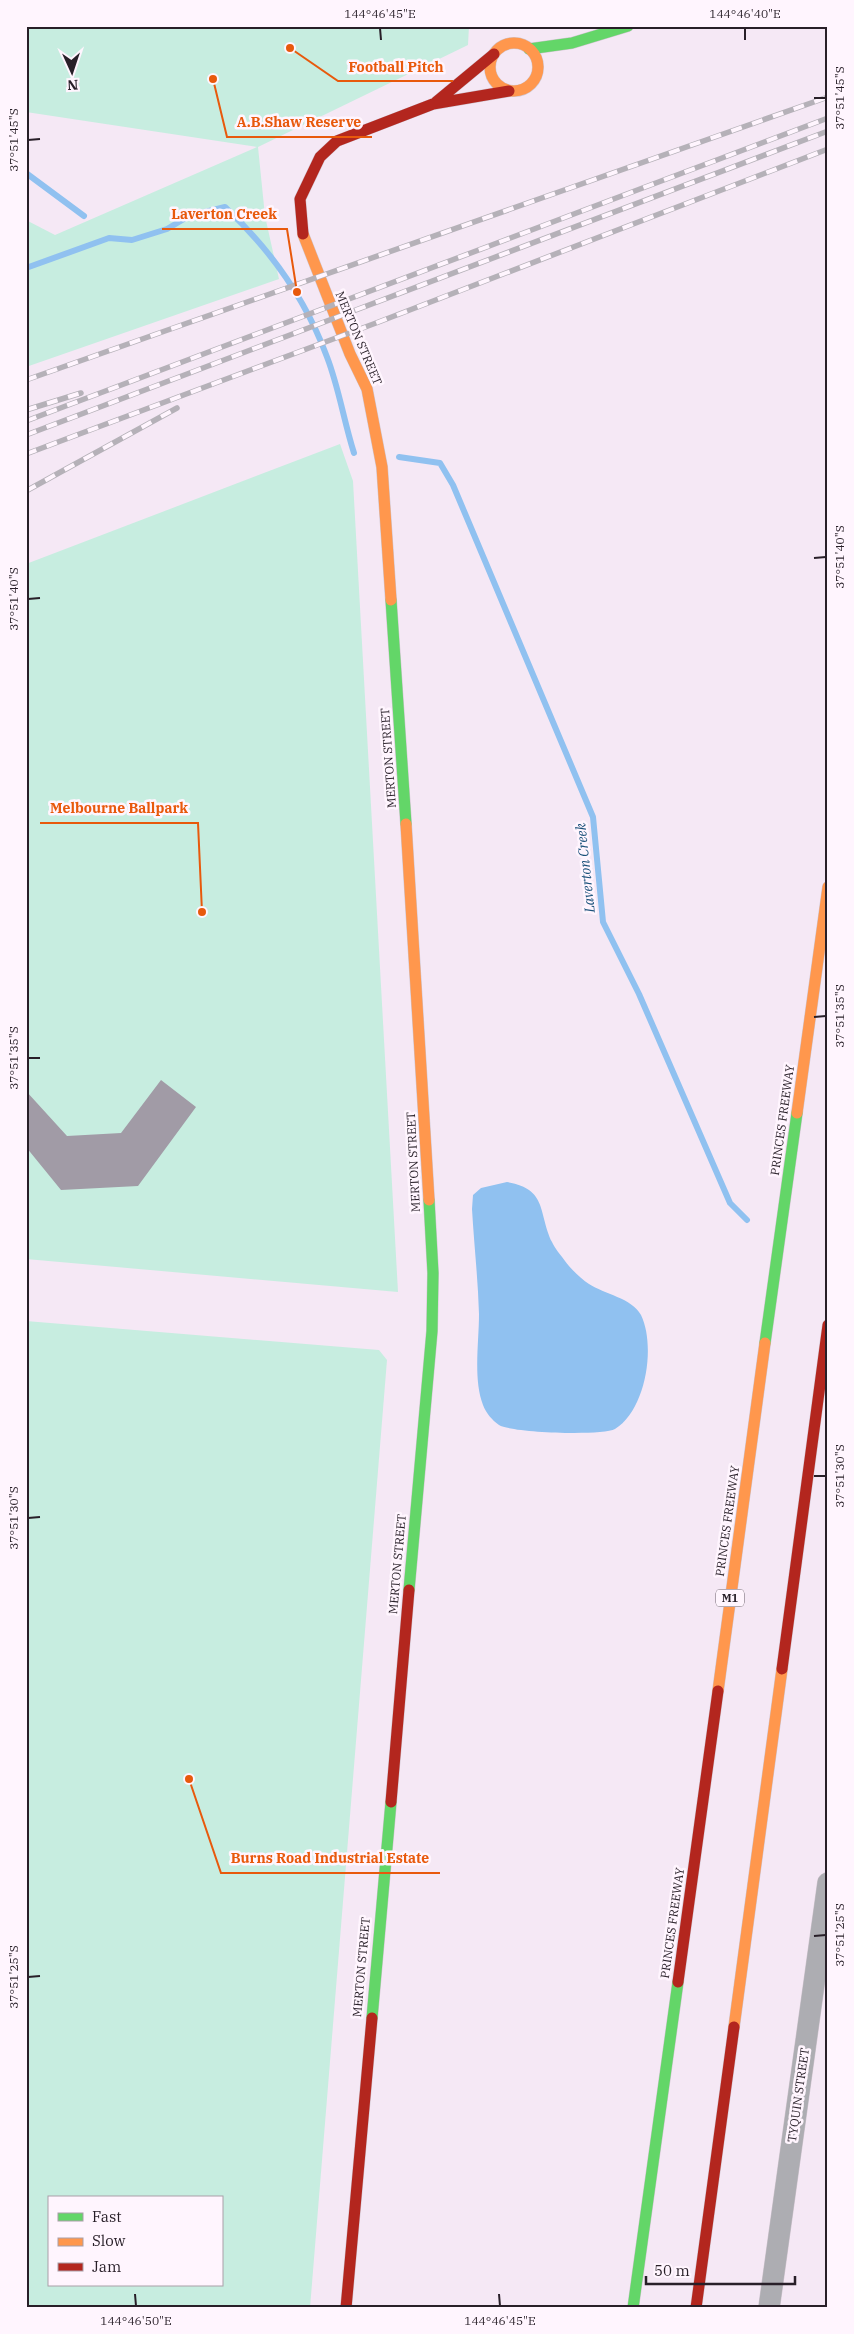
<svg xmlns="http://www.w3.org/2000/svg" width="854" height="2334" viewBox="0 0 854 2334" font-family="'IBM Plex Serif',serif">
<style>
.green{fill:#c7ede0;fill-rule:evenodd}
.water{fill:#90c1f0}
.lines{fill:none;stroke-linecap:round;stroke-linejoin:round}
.stream{stroke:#90c1f0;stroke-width:6}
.building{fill:#a19ba6}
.street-casing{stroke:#cfc5cf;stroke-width:22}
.fast-casing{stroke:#cfc5cf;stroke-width:12}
.slow-casing{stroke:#cfc5cf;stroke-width:12}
.jam-casing{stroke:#cfc5cf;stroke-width:12}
.street{stroke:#adadb2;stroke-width:21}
.fast{stroke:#63d668;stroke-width:11}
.slow{stroke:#ff974d;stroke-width:11}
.jam{stroke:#b3261e;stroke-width:11}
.rail-casing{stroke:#b5b1b8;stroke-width:5.5}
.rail{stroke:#fff5fe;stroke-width:4;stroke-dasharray:11;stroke-linecap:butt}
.ticks{fill:none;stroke:#281f28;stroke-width:2}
.labels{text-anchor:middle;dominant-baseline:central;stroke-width:5;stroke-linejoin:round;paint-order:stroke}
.shield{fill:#fff5fe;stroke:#685f68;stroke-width:1}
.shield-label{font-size:11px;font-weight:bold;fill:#281f28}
.street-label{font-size:12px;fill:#281f28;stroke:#fff5fe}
.water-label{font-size:14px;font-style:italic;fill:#1b517a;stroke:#fff5fe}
.leader{fill:none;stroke:#e8590c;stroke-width:2}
.callout-dot{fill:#e8590c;stroke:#fff5fe;stroke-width:2}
.callout-label{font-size:14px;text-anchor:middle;font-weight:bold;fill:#e8590c;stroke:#fff5fe;stroke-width:5;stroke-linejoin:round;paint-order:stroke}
.neatline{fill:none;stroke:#281f28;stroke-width:2}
.ticks-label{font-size:12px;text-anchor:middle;fill:#281f28}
</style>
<rect width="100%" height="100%" fill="#f5e8f5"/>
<path class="green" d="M26 26H469L468 45 258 147 265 216 279 279 26 367V220L55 235 257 147 26 112Z
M340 444 353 481 398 1292 26 1259V564Z
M26 1321 379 1350 387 1360 310 2308H26ZM49 2198H221V2285H49Z"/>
<path class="water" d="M507 1182C548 1189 538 1213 552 1242 555 1249 561 1255 565 1261 571 1269 581 1279 589 1284 604 1294 632 1298 641 1315 656 1346 646 1410 615 1429 602 1436 512 1433 499 1425 492 1420 486 1413 483 1405 473 1379 479 1342 479 1314 478 1279 474 1244 472 1209L473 1195 481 1188Z"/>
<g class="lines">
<path class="stream" d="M26 173 84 216
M26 268 109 238 132 240 167 229 189 216 225 207C270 249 306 300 327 357 339 388 344 422 354 453
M399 457 440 463 453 485 593 817 603 922 639 994 730 1203 747 1220"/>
</g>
<path class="building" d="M161 1080 196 1107 138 1186 61 1190 26 1147V1091L67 1136 121 1133Z"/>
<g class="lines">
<defs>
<path id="street" d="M769 2308 828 1883"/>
<path id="fast" d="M529 49 572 43 628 26
M391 600 406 824
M765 1343 797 1113
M409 1590 432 1331 433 1273 429 1200
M372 2018 391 1802
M633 2308 678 1982"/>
<path id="slow" d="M490 67a24 24 0 1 1 48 0a24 24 0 1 1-48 0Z
M303 234 350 354 367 389 382 467 391 600
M406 824 429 1200
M797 1113 828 887
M718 1691 765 1343
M734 2027 782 1669"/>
<path id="jam" d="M436 102 494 54
M303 234 300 199 320 157 337 141 433 104 509 91
M782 1669 828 1325
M391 1802 409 1590
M678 1982 718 1691
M346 2308 372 2018
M696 2308 734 2027"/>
</defs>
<use href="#street" class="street-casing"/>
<use href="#fast" class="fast-casing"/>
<use href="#slow" class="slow-casing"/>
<use href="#jam" class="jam-casing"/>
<use href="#street" class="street"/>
<use href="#fast" class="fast"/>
<use href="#slow" class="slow"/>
<use href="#jam" class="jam"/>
<defs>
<path id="rail" d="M26 380 828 97
M26 410 81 393
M26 421 828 118
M26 435 828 131
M26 454 376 323 828 149
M26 491 177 408"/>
</defs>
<use href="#rail" class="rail-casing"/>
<use href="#rail" class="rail"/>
</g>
<path class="ticks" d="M380 28 381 40M745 28V40M814 98H826M28 140 40 139M814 558 826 557M28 599 40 598M814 1017 826 1016M28 1058H40M814 1476H826M28 1518 40 1517M814 1936 826 1935M28 1977 40 1976M135 2294 136 2306M499 2294 500 2306"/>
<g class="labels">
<rect class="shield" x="716" y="1589.5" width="28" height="17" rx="4"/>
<g class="shield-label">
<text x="730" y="1598">M1</text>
</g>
<g class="street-label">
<text transform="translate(359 338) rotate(67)">MERTON STREET</text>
<text transform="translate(388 758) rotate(-94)">MERTON STREET</text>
<text transform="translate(782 1120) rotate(-82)">PRINCES FREEWAY</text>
<text transform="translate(413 1162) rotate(-93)">MERTON STREET</text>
<text transform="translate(727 1521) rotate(-82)">PRINCES FREEWAY</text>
<text transform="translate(397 1564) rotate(-85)">MERTON STREET</text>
<text transform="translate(672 1923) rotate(-82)">PRINCES FREEWAY</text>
<text transform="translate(361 1967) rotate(-85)">MERTON STREET</text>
<text transform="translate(798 2095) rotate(-82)">TYQUIN STREET</text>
</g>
<g class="water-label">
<text transform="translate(585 868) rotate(-96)">Laverton Creek</text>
</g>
</g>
<path class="leader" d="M290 48L338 81H453M213 79L227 137H372M297 292L287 229H162M202 912L198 823H40M189 1779L221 1873H440"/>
<g class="callout-dot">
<circle cx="290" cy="48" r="5"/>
<circle cx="213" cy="79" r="5"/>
<circle cx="297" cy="292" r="5"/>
<circle cx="202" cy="912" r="5"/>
<circle cx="189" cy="1779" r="5"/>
</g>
<g class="callout-label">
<text x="396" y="72">Football Pitch</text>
<text x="299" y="127">A.B.Shaw Reserve</text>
<text x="224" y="219">Laverton Creek</text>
<text x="119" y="813">Melbourne Ballpark</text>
<text x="330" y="1863">Burns Road Industrial Estate</text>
</g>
<rect width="854" height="2334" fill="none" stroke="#fff5fe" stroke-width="55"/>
<rect x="48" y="2196" width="175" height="90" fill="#fff5fe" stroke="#a99fa8"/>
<rect x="58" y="2213" width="25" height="8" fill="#63d668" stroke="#a99fa8"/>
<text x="92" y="2222" font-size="15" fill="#281f28">Fast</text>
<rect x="58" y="2238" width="25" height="8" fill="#ff974d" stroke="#a99fa8"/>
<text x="92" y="2246" font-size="15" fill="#281f28">Slow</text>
<rect x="58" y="2263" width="25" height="8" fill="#b3261e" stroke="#a99fa8"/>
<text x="92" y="2272" font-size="15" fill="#281f28">Jam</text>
<g transform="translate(72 72) rotate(177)" stroke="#fff5fe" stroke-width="4" paint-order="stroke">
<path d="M0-4L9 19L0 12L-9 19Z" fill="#281f28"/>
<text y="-8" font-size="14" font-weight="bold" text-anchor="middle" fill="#281f28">N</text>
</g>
<path d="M646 2276v8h149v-8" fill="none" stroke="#281f28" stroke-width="2.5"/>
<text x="654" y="2276" font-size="15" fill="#281f28" stroke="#fff5fe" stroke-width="4" paint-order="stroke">50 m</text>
<rect x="28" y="28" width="798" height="2278" class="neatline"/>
<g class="ticks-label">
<text x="380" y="18">144°46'45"E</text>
<text x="745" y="18">144°46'40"E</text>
<text transform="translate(840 98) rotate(-90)" y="4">37°51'45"S</text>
<text transform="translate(14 140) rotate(-90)" y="4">37°51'45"S</text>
<text transform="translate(840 557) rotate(-90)" y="4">37°51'40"S</text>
<text transform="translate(14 599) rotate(-90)" y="4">37°51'40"S</text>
<text transform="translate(840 1016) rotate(-90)" y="4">37°51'35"S</text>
<text transform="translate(14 1058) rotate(-90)" y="4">37°51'35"S</text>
<text transform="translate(840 1476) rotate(-90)" y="4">37°51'30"S</text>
<text transform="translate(14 1518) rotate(-90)" y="4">37°51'30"S</text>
<text transform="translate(840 1935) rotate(-90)" y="4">37°51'25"S</text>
<text transform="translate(14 1977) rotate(-90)" y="4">37°51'25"S</text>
<text x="136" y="2325">144°46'50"E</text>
<text x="500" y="2325">144°46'45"E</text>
</g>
</svg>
